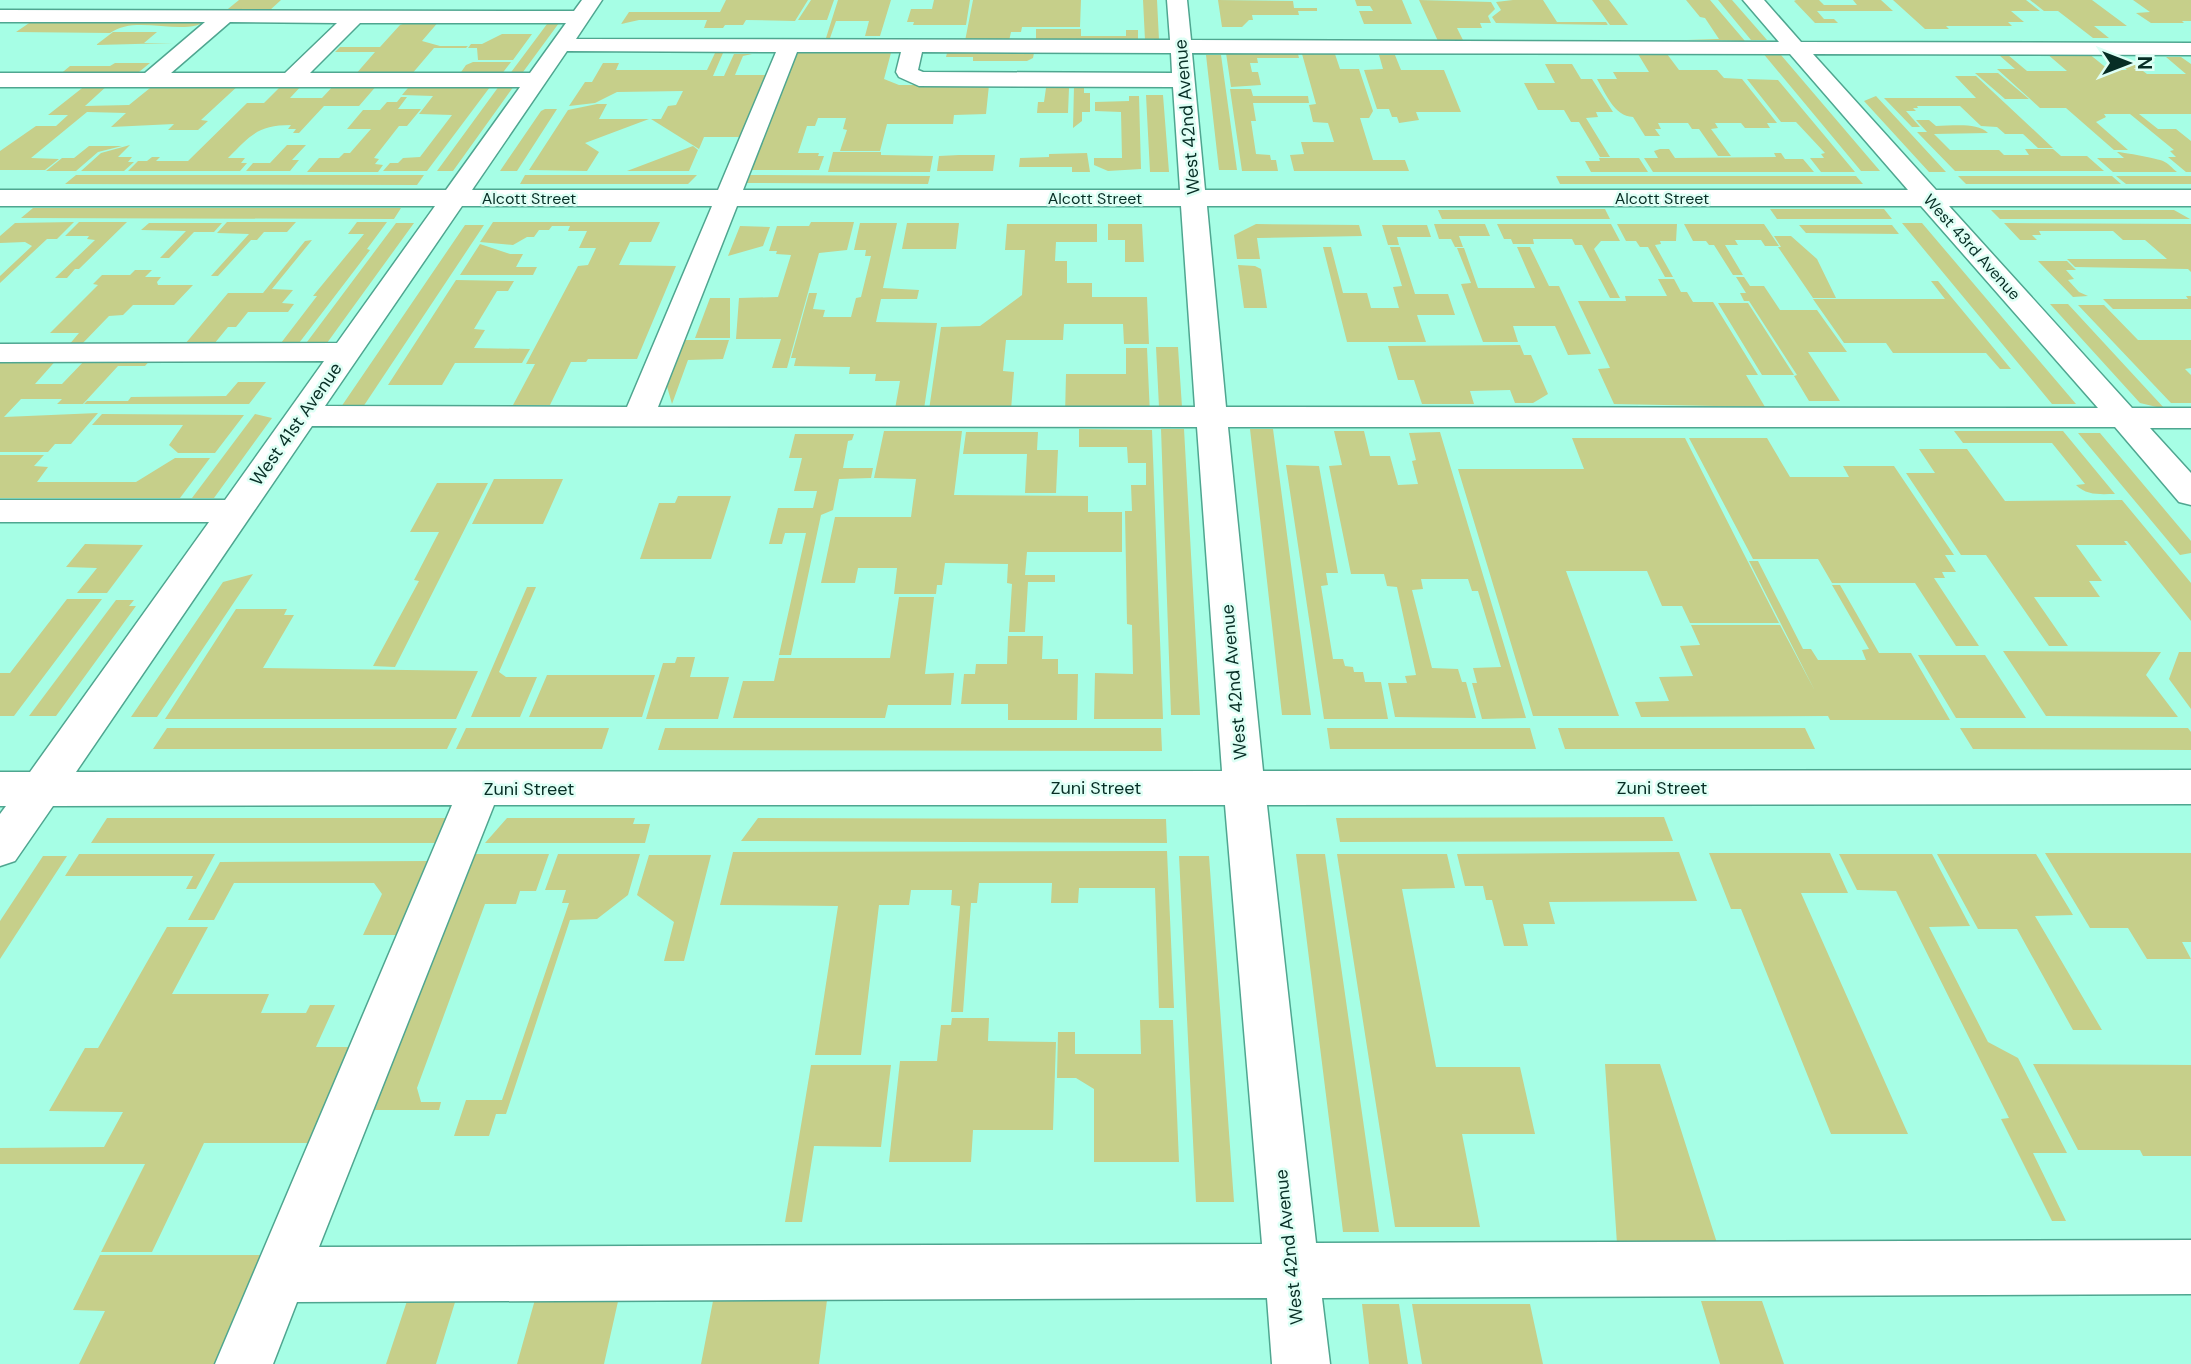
<svg xmlns="http://www.w3.org/2000/svg" width="2191" height="1364" viewBox="0 0 2191 1364" font-family="'DM Sans',sans-serif">
<style>
.green{fill:#c6cf8a}
.lines{fill:none;stroke-linecap:round;stroke-linejoin:round}
.minor-casing{stroke:#4fa690;stroke-width:3}
.minor{fill:#fff;fill-rule:evenodd}
.labels{text-anchor:middle;dominant-baseline:central;stroke-width:5;stroke-linejoin:round;paint-order:stroke}
.far-street-label{font-size:16px;fill:#072e25;stroke:#defff5}
.street-label{font-size:18px;fill:#072e25;stroke:#defff5}
</style>
<rect width="100%" height="100%" fill="#a6fee5"/>
<path class="green" d="M239 0H281L269 11 223 13Z
M726 0H808L795 21 746 20 743 25H725L723 28H704L707 20H639L621 24 629 12H720Z
M811 0H834L827 20H798Z
M838 0H891L880 36H865L869 21H836L830 38H826Z
M934 0H970L966 25H913L914 22H907L911 9H932Z
M973 0H1081L1080 27H1022L1021 32H1011L1009 41H965Z
M1143 0H1157L1159 40H1145Z
M1218 0 1293 1 1294 8H1317V11H1298L1299 15H1252L1253 20H1249L1242 27H1222Z
M1355 0H1402L1412 24H1364L1359 11H1373L1370 6H1357Z
M1419 0 1491 2 1495 9 1488 16 1491 23H1480L1482 28H1457L1463 40 1485 41H1438Z
M1513 0H1543L1557 22H1606L1608 25 1496 23 1492 17 1501 10 1496 2Z
M1592 0H1609L1628 25H1610Z
M1686 0H1710L1745 41 1687 39H1719L1705 18 1700 17Z
M1718 0H1732L1767 40H1751Z
M1796 0H1819L1824 5H1857L1853 0H1881L1893 11H1817L1824 19H1834L1838 23H1815L1794 1Z
M1893 0H2026L2040 11H2011L2024 22H2008L2012 26H1946L1949 29H1925Z
M2030 0H2092L2127 26H2094L2109 38H2093L2058 11H2044Z
M2133 0H2191V21H2182L2184 23H2151L2136 13 2150 12Z
M35 19H209C186 39 137 13 110 33L16 32Z
M414 20H440L422 41 440 46H468L466 48H434L411 75H355L375 52H335L340 47H380L400 25Z
M550 20 559 23 523 72 509 75Z
M1036 29H1081V36H1126V30H1138V41H1036Z
M113 32H157L144 43H174L96 45Z
M502 34H532L513 60H478L477 48H468L471 44H482Z
M799 49H892L884 79 899 85H989L986 114 954 115 953 124H887L880 151H840L847 130 843 129 846 118H818L815 126H807L798 153H819L818 156H824L819 170H751Z
M1762 52 1781 55 1880 171H1861Z
M715 53H723L713 76H724L734 54H752L743 56 735 75H771L747 137H704L699 149 651 119H661L668 106 676 105 683 91 617 92 595 103 569 106 585 82H592L603 63H619L616 70H707Z
M947 53H1034L1033 58 1027 61H973V57H946Z
M1226 53 1298 54 1299 58H1257L1258 63H1250L1252 72H1258L1261 85 1231 87Z
M2046 53H2088L2109 70H2127L2114 59H2127L2147 74H2186L2166 57H2181L2191 64V114H2139L2158 129H2176L2191 141V172H2186L2168 157H2176L2170 151 2174 150 2130 114H2104L2106 117 2096 122 2128 150H2114L2066 108H2040L1997 69H2015L1999 55H2008L2027 71H2067Z
M1302 54H1335L1340 69H1359L1373 111 1369 118H1360L1373 160H1405L1409 171H1294L1290 155 1304 154 1301 142H1334L1328 123 1313 122 1309 105 1316 104Z
M1638 54H1667L1679 70H1717L1724 78 1742 79 1777 123H1767L1770 128H1745L1741 123H1715L1718 128 1711 129 1731 156H1718L1699 129H1692L1688 123H1658L1661 129H1655L1660 136H1645L1633 117C1614 116 1606 94 1597 79H1617L1613 72H1649Z
M1206 55H1221L1237 170H1219Z
M1379 55H1395L1401 70H1444L1461 112H1416L1419 120 1399 123 1397 117H1392L1389 109H1377L1364 70 1383 69Z
M473 62H511L501 75H459L466 65Z
M115 63H150L134 76H58L70 66H110Z
M1545 64H1572L1581 79H1592L1613 112H1596L1598 117 1586 118 1610 157H1600L1579 122H1571L1564 110H1538L1524 83H1555Z
M1975 73H1998L2029 99H2005Z
M1955 76H1976L2053 148H2038L2023 134H2005L1997 127 1981 126 1960 106H1917L1918 108H1913L1916 111H1906L1920 127H1912L1884 98H1976Z
M1747 79 1778 80 1855 172H1821L1810 158H1824L1821 154 1825 153 1796 122H1781Z
M413 82 490 87 427 171H383L390 163H398L403 158 420 157 452 115 419 114 433 96 402 95Z
M502 82 514 86 453 171H437Z
M1084 83V93H1090V112H1082V121L1073 128 1074 86Z
M155 84H240L201 120 208 121 198 130H168L174 124 111 127 126 113 87 112 31 158 59 159 45 170H0V151L36 126H56L68 115H48L86 85H108L85 106 129 105Z
M283 84H303L290 98H322L335 84H378L359 106H324L299 133H293L296 129H288L291 125C258 125 251 135 228 158H245L241 163H247L240 171H128L138 161H147L152 157H160L156 161H188L247 103H264Z
M1046 88H1069L1068 113H1037L1038 102H1044Z
M1230 89H1251L1253 96H1308L1309 103H1253L1256 121H1251L1256 154 1270 155 1271 160H1276L1278 171H1242Z
M1146 95H1163L1169 172H1150Z
M1129 96H1139L1141 169 1108 171 1094 165V158H1122L1121 112 1095 111V102L1129 101Z
M1876 96 1946 172H1929L1864 101Z
M401 97H407L398 109H421L407 126H399L374 158 379 159 375 164 383 165 378 172H307L319 158H339L344 153H350L371 129H347L363 110H380L387 102H397Z
M597 104H607L599 119H649L585 143 599 152 587 171 529 170 568 110Z
M545 109H557L517 171H500L541 111Z
M1916 120H1929L1936 126C1952 126 1977 122 1988 133L1934 134 1950 150H1999L2004 155H2029L2025 149H2053L2061 156H2087L2104 171H1955L1917 132H1927Z
M130 145 118 157H132L128 162H134L124 171H81L101 153Z
M287 145H306L292 160H299L290 171H246L253 163H270Z
M89 146H122L98 152 76 171H46L62 158H74Z
M693 146 698 150 689 171H627Z
M1660 149H1669L1675 158 1776 157 1774 153H1781L1785 159H1803L1814 172H1653L1644 158H1658L1654 151Z
M833 152H881V155L933 156 930 172H828Z
M2117 152C2123 152 2159 159 2163 161 2168 163 2172 168 2177 172H2113L2097 158H2124Z
M1087 153 1090 172H1072V167H1019L1020 158 1049 157V154Z
M959 155H995L993 171H937L939 156Z
M1599 158H1639L1648 172H1591L1585 161H1600Z
M76 175H424L417 185 65 184Z
M525 175H697L688 184H520Z
M750 175 930 176 928 184 746 183Z
M1556 176H1856L1863 184H1560Z
M1958 176H2112L2121 184H1966Z
M2116 176H2191V184H2126Z
M33 208H401L394 219 21 218Z
M1605 209 1610 219H1442L1438 210Z
M1770 209H1884L1892 219H1777Z
M1991 210H2174L2190 219H2000Z
M74 222 57 239H47L0 283V276L32 246 25 242 0 243V236L15 223Z
M79 222H127L79 269H75L67 278H55L95 240 87 239 89 236H65Z
M227 222H296L287 232H264L257 240H251L218 276H211L249 234 217 233Z
M357 222H387L367 249 370 250 296 347H265L268 342 281 343 317 296H313L364 234H348Z
M493 222H660L651 242H630L619 265 676 266 637 359H588L586 362H571L550 405H513L535 364H526L578 266 588 265 596 248H579L587 231H568L570 226H552L549 230H539L534 237H527L513 245 480 242Z
M811 222H854L847 250 819 253 787 368H772L781 339H736L739 298 778 297 791 255 776 254 777 251H769L777 226H809Z
M149 223H222L214 232H194L169 258H160L186 231 141 230Z
M396 223H414L327 343 304 346Z
M860 223H897L883 288 919 290 917 299H881L876 322 937 323 924 409H895L900 381H875L876 374H849L850 367 794 366 796 358H791L809 293H817L813 309 825 310 823 317H851L856 298 861 297 871 256H865L866 250H854Z
M907 223H959L956 249H902Z
M1902 223H1922L2076 404H2052Z
M2004 223 2191 224V272L2188 269 2075 267 2067 259H2167L2145 240H2123L2113 231H2039L2041 235H2032L2037 240H2020Z
M1007 224H1097V242H1056L1055 261H1067V283H1092V297H1147L1149 344H1124L1123 324H1064L1063 340H1006L1003 371 1014 372 1011 410H929L941 327 980 326 1022 295 1025 250H1005Z
M1108 224H1142L1144 262H1125V240H1108Z
M1256 224 1359 225 1362 236 1257 238 1260 259H1237L1234 235Z
M1434 224H1485L1490 236H1459L1463 247H1455L1451 239H1439Z
M1497 224H1611L1620 241H1601L1594 249 1620 298H1610L1582 245H1575L1572 239H1533L1534 244H1513L1511 239H1504Z
M1617 224H1677L1676 241H1660L1661 244 1655 245 1673 277H1665L1648 247H1640L1636 241H1626Z
M1684 224H1764L1779 246H1765L1761 240H1735L1738 245H1725L1743 275H1733L1714 245H1709L1706 241H1693Z
M465 225H484L361 410H339Z
M1382 225H1427L1431 237H1397L1399 245H1388Z
M1799 225H1892L1899 234 1806 233Z
M740 226 770 227 763 246 728 256Z
M1774 236H1791L1817 259 1836 298H1813L1778 247H1781Z
M312 240 272 289 293 290 282 303 294 304 288 312H248L236 327H228L214 344H185L228 293H263L305 241Z
M480 244 510 254H523L516 267H537L533 275H460Z
M1323 247H1331L1343 293H1367L1371 308H1399L1393 287 1402 286 1390 247H1400L1415 294H1448L1455 315H1417L1426 342H1347Z
M1517 247H1530L1549 286H1559L1591 354 1568 355 1555 326H1513L1518 342H1483L1461 284 1471 283 1457 248H1464L1478 288H1535Z
M2038 261H2067L2076 270H2066L2074 279 2068 280 2079 292 2088 296 2073 297Z
M1238 265 1255 266 1261 269 1267 308H1244Z
M135 270H152L145 277H161L157 282 158 285H193L174 305H133L123 315 109 316 80 346H68L79 333H50L98 285 93 284 102 275H130Z
M1736 277H1744L1750 286H1764L1780 310H1817L1847 352H1808L1840 401H1809L1794 376 1797 375 1749 301H1744L1740 293H1746Z
M1658 279H1674L1681 292H1687L1693 302H1713L1758 375H1746L1765 407 1614 404 1598 369 1610 368 1578 301H1626L1625 296H1667Z
M456 280 514 281 508 291H497L474 329 485 330 474 348 530 349 522 363H455L442 385H388Z
M1931 281H1938L2011 369H2000L1986 353H1893L1886 343H1844L1813 299H1945Z
M2186 296H2191V309H2113L2103 299H2188Z
M710 298H730V338H695Z
M1718 303H1748L1794 375H1762Z
M2050 304H2068L2165 409 2140 403Z
M2078 305H2104L2138 340H2191V368L2185 369 2191 375V403H2171Z
M683 340H729L723 359 688 360 672 404 666 383Z
M1520 345 1524 355H1531L1548 394 1533 403H1515L1510 390 1470 391 1474 404H1422L1414 380H1398L1388 346Z
M1156 347H1178L1182 407H1159Z
M1126 348H1147L1150 415H1065L1066 374H1126Z
M0 357H59L35 384H62L87 358H152L145 366H118L83 404H57L62 399H21L4 417 98 413 71 444H55L48 452H0Z
M238 382H266L249 404H84L87 401H128L131 397 226 396Z
M102 414 244 415 215 453H178L169 445 183 425H92Z
M255 414 272 418 214 498H192Z
M1079 429 1152 430 1163 719H1094L1095 673 1133 674 1132 625 1127 624 1125 511H1132L1131 485H1146V463H1128L1127 447H1079Z
M1161 429H1184L1200 715H1171Z
M1250 429H1273L1311 715H1282Z
M884 431H962L954 495 1088 496V512H1122V552H1027L1025 575H1055V582H1028L1025 632H1009L1012 584 1007 583 1008 564 945 563 942 585H937L936 594H894L897 568H858L855 583H821L835 517H911L916 479 874 478Z
M1334 431H1364L1370 456H1390L1398 485 1418 484 1412 461 1416 460 1409 433 1440 432 1526 718 1482 719 1472 683H1477L1473 668 1501 667 1478 591H1472L1468 579H1421L1423 589 1412 590 1432 668 1458 669 1462 682H1466L1476 718 1395 717 1388 683H1407L1405 676 1416 675 1397 587 1387 586 1384 574H1351L1329 466 1342 465Z
M1954 431H2063L2115 494C2101 494 2087 496 2076 485L2085 484 2052 443H1963Z
M966 432H1038L1037 450H1058L1056 493H1025L1027 454H963Z
M2078 433H2100L2191 541V553L2180 555Z
M795 434H854L852 440 848 441 843 468H873L871 478 839 479 833 510 821 515 791 655H779L806 533H785L782 544H769L778 508H813L817 491H794L802 458H789Z
M1572 438H1685L1779 623H1690L1682 606H1662L1647 571H1566L1619 716H1533L1458 469H1584Z
M1689 438H1767L1790 477H1849L1843 466H1894L1954 555H1945L1956 572H1942L1945 578H1934L1979 646H1956L1915 583H1832L1818 559H1753Z
M1919 449H1967L2005 501 2122 500 2191 583V621L2127 541H2124L2127 545H2076L2102 581H2089L2100 597H2034L2068 646H2049L1986 555H1961L1906 473H1935Z
M0 455H44L34 466 48 467 37 482H136L175 458H210L180 498H0Z
M1286 465 1319 466 1338 573H1326L1328 585 1321 586 1333 659H1343L1345 666 1353 667 1354 672H1363L1365 682H1381L1388 719H1324Z
M494 479H563L543 524H472Z
M437 483H488L395 667 373 666 419 581 414 580 439 532H410Z
M678 496H731L711 559H640L659 503H675Z
M85 544 143 545 107 593H77L97 568 66 567Z
M1749 561H1758L1803 649H1811L1818 660H1866L1862 650 1869 649 1832 585H1840L1879 653H1911L1950 720H1830L1828 716 1641 717 1635 702 1669 701 1659 677 1693 676 1680 646 1700 645 1691 625H1780L1815 691Z
M253 574 157 717H131L223 582Z
M527 587H536L499 672 506 677H537L520 717H471Z
M899 597H934L925 674 954 673 951 705H888L885 718H733L743 681H774L779 658H890Z
M67 599H102L14 716H0V673H10Z
M116 600H134L129 606H136L56 716H29Z
M236 609H287L284 615H294L263 668 478 671 456 719H165Z
M1008 636H1043L1042 659H1058V674H1078L1077 720H1008V704H961L964 674H975L976 664H1007Z
M2003 651 2161 652 2146 675 2178 717 2046 716Z
M2179 652H2191V709L2169 679Z
M1918 655H1985L2026 718H1956Z
M677 657H695L690 677H729L718 719H646L663 663H675Z
M547 675H655L642 717H529Z
M167 728H457L447 749H153Z
M466 728H609L602 749H456Z
M665 728H1161L1162 751 658 750Z
M1327 728H1530L1536 749H1330Z
M1558 728H1805L1815 749H1565Z
M1960 728H2188L2191 732V750L1973 749Z
M1664 817 1673 841 1340 842 1336 818Z
M107 818H446L435 843H91Z
M507 818H635L633 824H650L645 843H485Z
M758 818 1166 819 1167 843 741 841Z
M1167 851 1174 1008H1159L1155 888H1079L1078 903H1051L1052 883H979L977 903H971L963 1012H951L960 906 951 905 952 890H911L909 905H879L861 1055H815L838 906 720 905 733 852Z
M1679 852 1697 901 1549 902 1555 924H1523L1528 946H1504L1492 900H1486L1483 886H1465L1457 854Z
M1709 853H1830L1848 893H1801L1908 1134H1831L1741 909H1731Z
M2045 853H2191V942H2182L2191 959H2147L2128 928H2090Z
M79 854H215L196 889H186L193 876H65Z
M474 854H549L536 891H520L516 904H485L417 1088 421 1102H441L439 1110H372Z
M558 854H640L628 895 597 919 570 920 506 1114H496L489 1136H454L466 1100H502L569 903H562L566 890H545Z
M1296 854H1325L1379 1232H1343Z
M1337 854H1447L1455 888 1402 889 1436 1067H1520L1535 1134H1462L1480 1227H1395Z
M1839 854H1932L1970 926 1929 927 1988 1042 2018 1058 2067 1153H2033L2066 1221H2052L2001 1119 2009 1118 1896 891 1857 890Z
M1937 854H2036L2073 915 2035 916 2102 1030H2073L2017 929H1978Z
M649 855H711L684 961H664L674 922 637 895Z
M43 856H67L0 959V921Z
M1179 856H1209L1234 1202H1196Z
M430 861 398 935H363L382 894 374 883H234L214 920H188L220 862Z
M167 927H208L172 994H269L261 1013H306L310 1005H335L316 1047H357L317 1143H204L152 1252H101L145 1164H0V1148L104 1147 123 1112 49 1111 85 1048H98Z
M952 1018H989L988 1041 1056 1042 1053 1130H973L971 1162H889L900 1061H937L941 1025H951Z
M1140 1020H1173L1179 1162H1094V1089L1076 1078H1057L1058 1032H1075V1054H1141Z
M1605 1064H1660L1717 1243 1617 1244Z
M2033 1064 2191 1065V1156H2143L2140 1150H2078Z
M811 1065H891L881 1147 814 1146 802 1222H785Z
M100 1255H278L233 1364H79L105 1311 73 1310Z
M536 1296 619 1297 604 1364H517Z
M408 1298 456 1299 436 1364H386Z
M827 1300 819 1364H701L713 1301Z
M1701 1301H1762L1784 1364H1720Z
M1362 1304H1399L1408 1364H1369Z
M1412 1304H1530L1543 1364H1422Z"/>
<g class="lines">
<defs>
<path id="minor" d="M582 0H602L576 39 1170 40 1167 0H1187L1191 40 1779 42 1743 0H1764L1801 42 2191 43V55L1813 54 1936 190H2191V206H1949L2132 408H2191V428H2150L2191 473V505L2179 502 2115 427H1228L1263 771 2191 770V804L1267 805 1316 1243 2191 1240V1294L1322 1298 1330 1364H1272L1267 1298 297 1302 273 1364H215L452 805 53 806 15 861 0 866V814L6 806H0V772H30L209 522H0V500H225L324 361 0 362V344L337 343 435 206H0V190H446L520 87H0V73H145L205 22H0V10L574 11ZM230 22 337 23 285 73H171ZM360 23H566L530 73H310ZM567 51 776 52 718 190H472ZM797 52H901L896 72 899 77 919 86 1173 87 1180 190H743ZM922 52 1171 53 1172 73 923 72 918 70ZM1192 53 1790 54 1908 190H1205ZM462 206H712L627 407 325 406ZM737 206H1181L1195 407H658ZM1207 206H1921L2098 408 1226 407ZM312 426 1197 427 1222 771 76 772ZM494 805H1225L1262 1244 319 1247Z"/>
</defs>
<use href="#minor" class="minor-casing"/>
<use href="#minor" class="minor"/>
</g>
<g class="labels">
<g class="far-street-label">
<text x="529" y="198">Alcott Street</text>
<text x="1095" y="198">Alcott Street</text>
<text x="1662" y="198">Alcott Street</text>
<text transform="translate(1972 247) rotate(48)">West 43rd Avenue</text>
</g>
<g class="street-label">
<text transform="translate(1187 117) rotate(-95)">West 42nd Avenue</text>
<text transform="translate(296 424) rotate(-55)">West 41st Avenue</text>
<text transform="translate(1234 682) rotate(-95)">West 42nd Avenue</text>
<text x="1096" y="788">Zuni Street</text>
<text x="1662" y="788">Zuni Street</text>
<text x="529" y="789">Zuni Street</text>
<text transform="translate(1289 1247) rotate(-96)">West 42nd Avenue</text>
</g>
</g>
<g transform="translate(2128 63) rotate(90)" stroke="#defff5" stroke-width="5" paint-order="stroke">
<path d="M0-5L12 26L0 18L-12 26Z" fill="#072e25"/>
<text y="-10" font-size="19" font-weight="bold" text-anchor="middle" fill="#072e25">N</text>
</g>
</svg>
